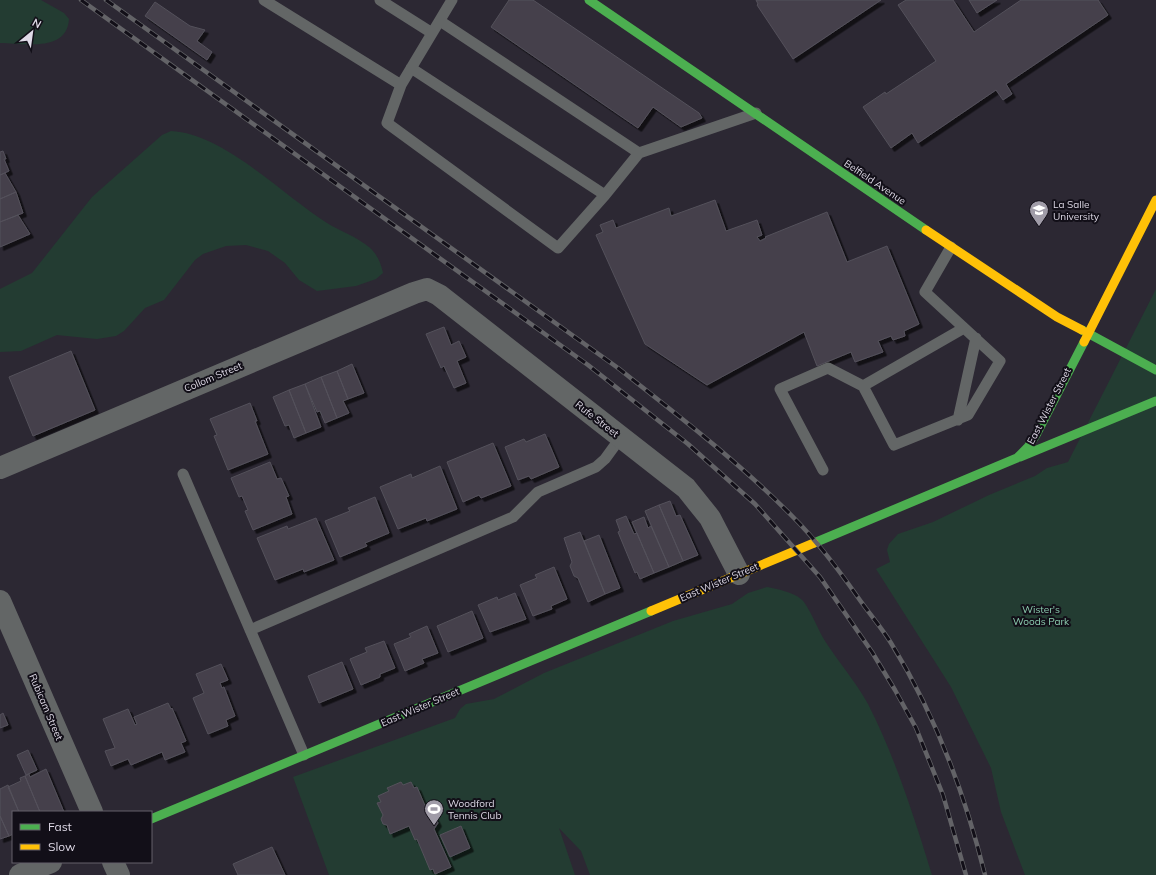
<svg xmlns="http://www.w3.org/2000/svg" width="1156" height="875" viewBox="0 0 1156 875" font-family="Mulish,sans-serif">
<style>
.green{fill:#233c32}
.building{fill:#44404b;stroke:#54515b;filter:url(#shadow)}
.lines{fill:none;stroke-linecap:round;stroke-linejoin:round}
.lane{stroke:#636666;stroke-width:11}
.street{stroke:#636666;stroke-width:22}
.fast{stroke:#4caf50;stroke-width:9}
.slow{stroke:#ffc107;stroke-width:9}
.rail-casing{stroke:#636367;stroke-width:4.5}
.rail{stroke:#120f18;stroke-width:3;stroke-dasharray:9;stroke-linecap:butt}
.labels{text-anchor:middle;dominant-baseline:central;stroke-width:4;stroke-linejoin:round;paint-order:stroke}
.street-label{font-size:10px;fill:#dfdae7;stroke:#120f18}
.poi-label{font-size:10px;fill:#dfdae7;stroke:#120f18;text-anchor:start}
.park-label{font-size:10px;fill:#8fd1b3;stroke:#120f18}
</style>
<defs>
<filter id="shadow"><feDropShadow dx="3.5" dy="3.5" stdDeviation="0" flood-color="#0009"/></filter>
</defs>
<rect width="100%" height="100%" fill="#2c2833"/>
<path class="green" d="M0 0H41L64 13 69 19C67 53 23 43 0 43Z
M171 131C223 133 283 195 327 223 340 231 357 237 369 247 377 254 381 263 383 273L376 279 356 286 317 291 299 280 285 263 268 251 246 245 226 246 203 254 195 260 164 300 145 308 124 331 116 336 97 339 57 335 21 351 0 352V289L32 273 92 197 162 135Z
M1156 289V875H1025L1001 812 991 768 951 687 876 569 890 562 887 550 889 544 898 534 933 522 989 495 1035 476 1047 468 1068 462Z
M767 587C777 589 793 592 801 599 808 604 819 632 825 641 839 663 856 682 868 704 896 759 914 817 932 875H590L581 851 559 828 575 875H329L293 777 455 718 460 709 466 704 494 699 544 673 673 621 732 604 748 593Z"/>
<path class="building" d="M509 0H533L699 113 702 118 681 127 653 107 638 128 491 27Z
M756 0H881L793 59 757 5 758 4Z
M906 0H953L974 32 1021 0H1098L1108 15 1006 84 1012 94 1003 100 996 90 918 143 912 133 891 148 863 107 885 92 886 94 936 61 898 5Z
M969 0H997L977 13Z
M155 2 190 26 205 30 197 41 212 52 207 60 145 16Z
M3 151 6 159H4L9 171 0 175V152Z
M5 173 16 192 0 199V175Z
M16 192 23 213 0 222V199Z
M715 200 726 231 757 220 762 235 757 237 760 241 766 238 765 237 827 212 847 262 887 246 919 324 904 331 905 336 893 340 891 336 878 341 883 352 855 362 851 352 817 366 804 332 707 385 645 344 596 235 603 232 600 225 613 220 616 228 669 208 671 216Z
M18 215 30 234 0 247V222Z
M444 327 451 345 459 341 466 357 457 361 466 383 454 388 444 366 441 368 426 334Z
M71 351 95 410 33 436 9 377Z
M352 364 364 393 348 399 337 371Z
M337 371 348 399 343 401 349 413 337 418 321 377Z
M321 377 337 418 325 423 320 411 317 412 305 384Z
M305 384 321 427 306 433 289 390Z
M289 390 306 433 294 438 289 425 285 426 273 397Z
M250 403 257 421H255L268 454 228 470 214 436 217 435 210 419Z
M545 434 559 467 531 479 529 476 518 480 505 447 524 439 526 442Z
M493 443 511 486 481 498 479 495 463 502 447 462Z
M270 462 277 479 281 478 289 496 286 497 292 514 253 530 245 511 248 510 242 496 239 497 231 478Z
M440 466 457 509 427 521 426 518 398 529 380 487 411 474 412 478Z
M375 497 389 533 365 543 367 546 340 557 325 521 350 511 348 508Z
M670 501 676 516 680 515 698 555 683 561 659 505Z
M659 505 683 561 669 567 645 511Z
M626 516 634 534 637 533 654 573 640 579 637 572 635 573 618 532 620 531 616 520Z
M644 517 648 528 651 526 669 567 654 573 632 522Z
M316 518 334 560 304 572 303 569 275 580 257 538 287 526 288 529Z
M580 532 605 594 588 602 578 578 574 576 570 566 572 562 564 538Z
M599 535 620 588 605 594 584 541Z
M554 567 567 599 551 606 552 609 533 616 520 585 537 578 535 575Z
M515 593 526 619 490 632 478 605 497 597 498 600Z
M472 611 483 638 448 652 437 626Z
M427 626 438 653 422 659 424 663 405 671 394 644 411 637 409 634Z
M384 641 395 668 380 674V677L361 685 350 659 367 652 365 648Z
M342 662 353 689 319 703 308 676Z
M221 664 228 680 220 683 222 688 224 687 235 716 226 720 228 726 208 734 193 698 204 693 196 674Z
M168 703 171 709 172 708 186 741 181 743 185 752 165 760 162 752 131 765 128 759 111 766 105 751 115 748 103 719 128 709 135 725 137 724 134 717Z
M3 713 8 725 0 728V715Z
M28 750 37 770 26 775 17 755Z
M46 769 64 812H40L25 776 29 774 30 777Z
M25 776 40 812H19L8 787 21 781 20 778Z
M401 782 403 785 411 782 414 788 417 787 429 815 435 817 438 823 434 829 451 867 435 874 433 869 430 870 417 839 415 840 409 826 390 834 387 825 383 824 381 819 383 815 377 803 381 802 378 796 389 791 387 788Z
M8 785 19 812H13V834L9 836 0 816V789Z
M0 816 9 836 0 839Z
M461 826 470 848 450 857 440 835Z
M272 847 285 875H238L233 864Z"/>
<g class="lines">
<path class="lane" d="M264 0 401 85 452 0
M380 0 432 33
M411 68 605 195 639 153 440 21
M401 85 387 123 558 248 605 195
M639 153 756 113
M951 247 925 292 1000 361 968 415 894 445 863 386 964 328
M958 420 976 338
M823 470 780 389 828 368 863 386
M183 474 304 755
M250 630 513 517 538 492 596 467 605 459 621 437"/>
<path class="street" d="M0 468 414 293 427 289 439 295 686 488 710 518 739 574
M0 601 92 812
M113 862 119 875
M20 875 51 862"/>
<path class="fast" d="M589 0 926 230
M1082 330 1156 370
M1020 457 1156 401
M814 543 1017 458 1028 447 1036 435 1084 342
M151 819 651 611"/>
<path class="slow" d="M926 230 1057 317 1082 330
M1084 342 1156 200
M651 611 814 543"/>
<defs>
<path id="rail" d="M81 0 588 365 688 444 755 504 820 577 872 652 895 690 916 728 943 795 966 875
M106 0 618 368C679 416 740 463 794 518 818 542 838 569 857 596 868 612 881 627 891 643 935 714 965 794 985 875"/>
</defs>
<use href="#rail" class="rail-casing"/>
<use href="#rail" class="rail"/>
</g>
<defs>
<symbol id="university-pin" viewBox="-11 -11 22 30"><path d="M0 17L-7.5 6A9.5 9.5 0 1 1 7.5 6Z" fill="#a09ca8" stroke="#120f18"/><path d="M0-5L7-2L0 1L-7-2ZM-4 1L0 2.5L4 1V4Q0 6-4 4Z" fill="#fff"/></symbol>
<symbol id="stadium-pin" viewBox="-11 -11 22 30"><path d="M0 17L-7.5 6A9.5 9.5 0 1 1 7.5 6Z" fill="#a09ca8" stroke="#120f18"/><path d="M0-5a6.5 5 0 1 0 0 10a6.5 5 0 1 0 0-10ZM-3.5-1.8h7v3.6h-7Z" fill="#fff"/></symbol>
</defs>
<g fill-rule="evenodd">
<use href="#university-pin" x="1028" y="199" width="22" height="30"/>
<use href="#stadium-pin" x="423" y="798" width="22" height="30"/>
</g>
<g class="labels">
<g class="street-label">
<text transform="translate(875 182) rotate(34)">Belfield Avenue</text>
<text transform="translate(213 377) rotate(-23)">Collom Street</text>
<text transform="translate(1049 406) rotate(-63)">East Wister Street</text>
<text transform="translate(597 419) rotate(38)">Rufe Street</text>
<text transform="translate(719 582) rotate(-23)">East Wister Street</text>
<text transform="translate(46 707) rotate(67)">Rubicam Street</text>
<text transform="translate(420 707) rotate(-23)">East Wister Street</text>
</g>
<g class="poi-label">
<text x="1053" y="204">La Salle<tspan x="1053" dy="12">University</tspan></text>
<text x="448" y="803">Woodford<tspan x="448" dy="12">Tennis Club</tspan></text>
</g>
<g class="park-label">
<text x="1041" y="609">Wister's<tspan x="1041" dy="12">Woods Park</tspan></text>
</g>
</g>
<rect x="12" y="811" width="140" height="52" fill="#120f18" stroke="#64606b"/>
<rect x="20" y="824" width="20" height="6" fill="#4caf50" stroke="#64606b"/>
<text x="48" y="831" font-size="12" fill="#dfdae7">Fast</text>
<rect x="20" y="844" width="20" height="6" fill="#ffc107" stroke="#64606b"/>
<text x="48" y="851" font-size="12" fill="#dfdae7">Slow</text>
<g transform="translate(32 32) rotate(29)" stroke="#120f18" stroke-width="3" paint-order="stroke">
<path d="M0-3L7 15L0 10L-7 15Z" fill="#dfdae7"/>
<text y="-6" font-size="11" font-weight="bold" text-anchor="middle" fill="#dfdae7">N</text>
</g>
</svg>
